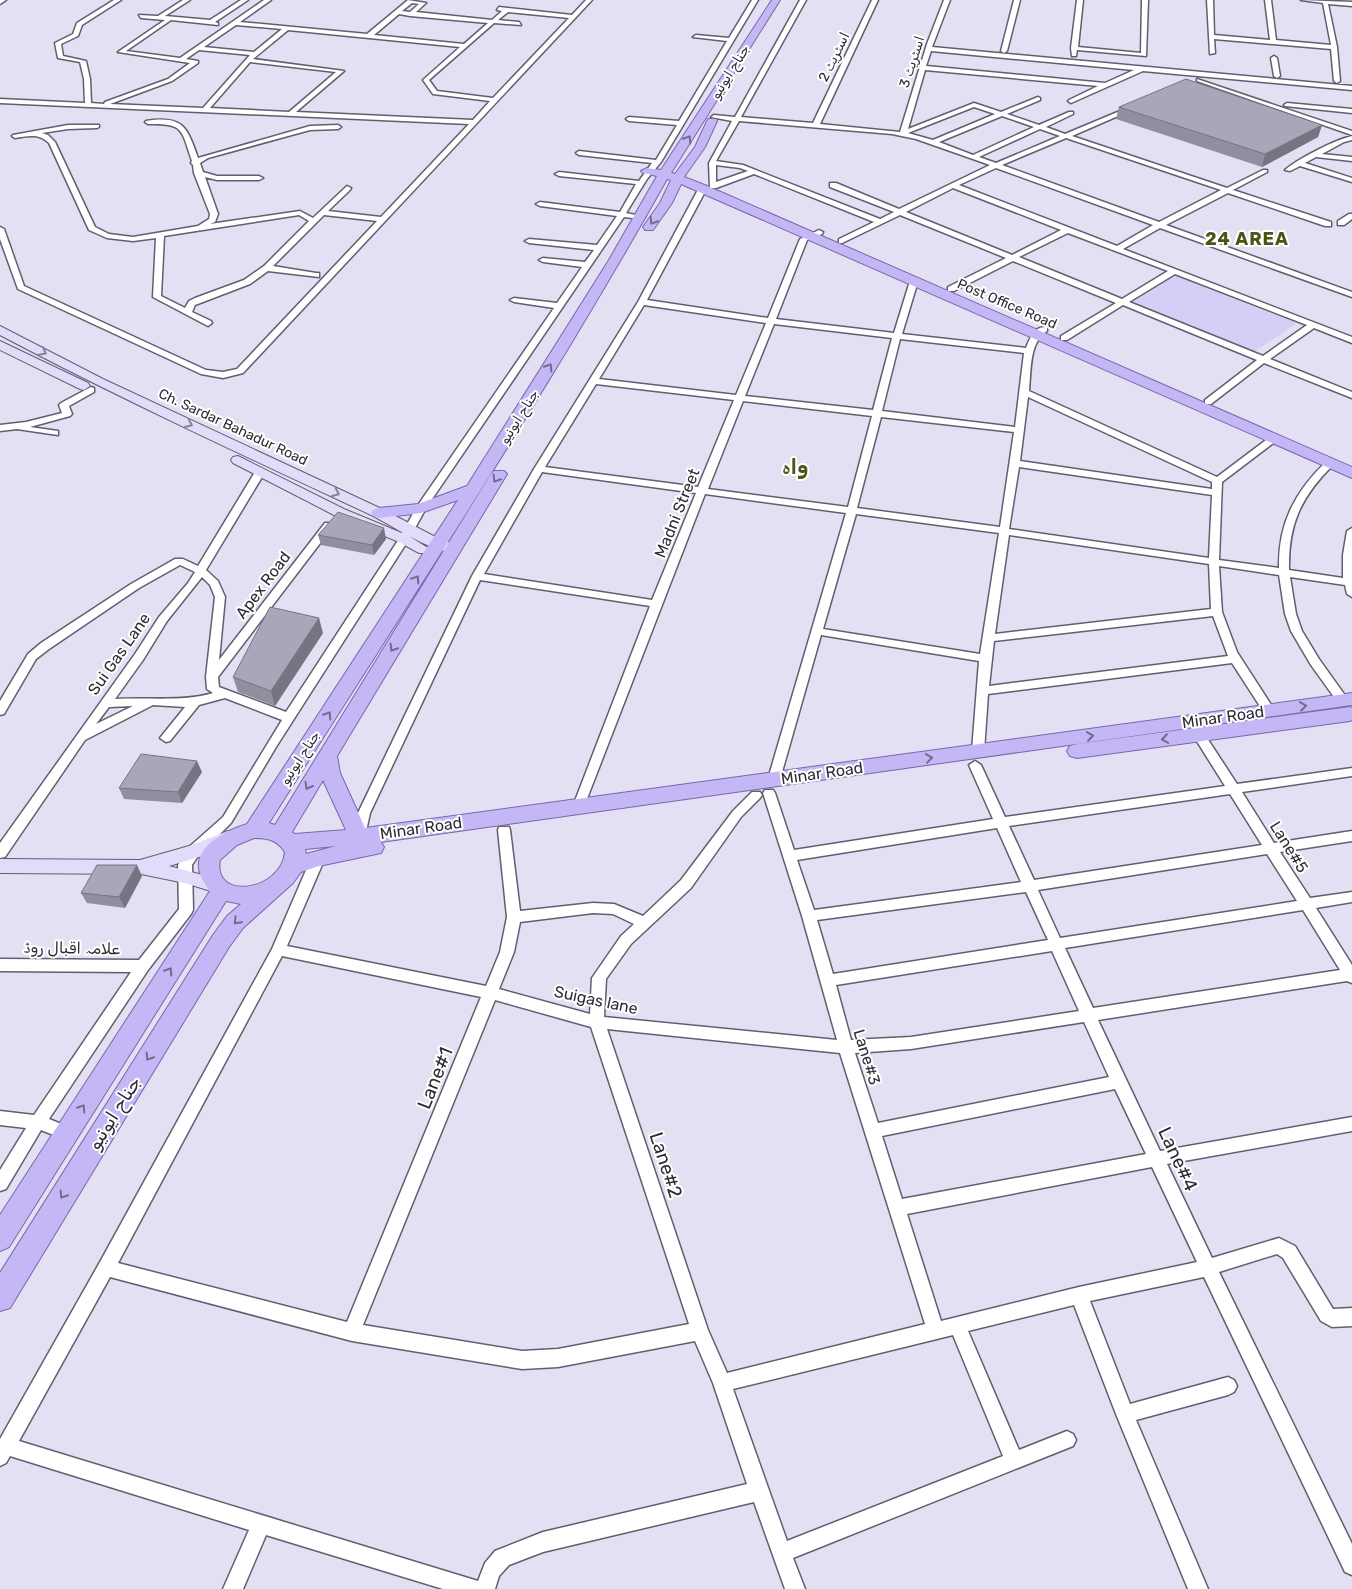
<svg xmlns="http://www.w3.org/2000/svg" width="1352" height="1589" viewBox="0 0 1352 1589" font-family="Rubik,'Noto Naskh Arabic',sans-serif">
<style>
.green{fill:#d5cef6}
.lines{fill:none;stroke-linecap:round;stroke-linejoin:round}
.minor-casing{stroke:#615e6f;stroke-width:3}
.secondary-casing{stroke:#615e6f;stroke-width:2}
.primary-casing{stroke:#7767ad;stroke-width:2}
.minor{fill:#fff;fill-rule:evenodd}
.secondary{fill:#e2dbfa;fill-rule:evenodd}
.primary{fill:#c5b7f5;fill-rule:evenodd}
.wall{fill:#918f9f}
.shaded-wall{fill:#767482}
.building{fill:#a9a6b9;stroke:#767482}
.oneway{stroke:#726b8b}
.oneway2{stroke:#888497}
.labels{text-anchor:middle;dominant-baseline:central;stroke-width:4;stroke-linejoin:round;paint-order:stroke}
.far-street-label{font-size:14px;fill:#2e2c34;stroke:#fff}
.street-label{font-size:16px;fill:#2e2c34;stroke:#fff}
.far-district-label{font-size:18px;font-weight:bold;letter-spacing:1px;fill:#4f5318;stroke:#fff}
.near-street-label{font-size:19px;fill:#2e2c34;stroke:#fff}
.far-town-label{font-size:21px;font-weight:bold;fill:#4f5318;stroke:#fff}
</style>
<rect width="100%" height="100%" fill="#e3e0f4"/>
<path class="green" d="M1176 276 1297 323 1254 352 1131 303Z"/>
<g class="lines">
<defs>
<path id="minor" d="M0 0H6L0 4Z
M114 0H121L82 25 78 36 61 44 63 56 86 61 90 79 91 103 104 104 105 102 168 79 190 63 118 52 165 20 141 18 139 15 158 16 183 0H190L165 16 210 20 241 0H248L215 22 218 23V25L171 20 126 51 180 58 264 0H271L240 22 367 34 408 0 426 3 416 12 492 20 502 11 497 10 499 7 572 15 586 0H592L243 373 223 378 201 374 18 289 0 239V227L4 229 24 286 206 370 223 372 237 369 377 221 324 215 273 266 316 273H319V277L268 271 250 284 195 305 192 312 211 321 212 323 208 326 153 297 156 238 133 241 107 238 89 230 49 143C39 133 28 136 15 138L12 136 13 135 68 125H99V127L97 128 68 129 42 133 48 135 55 142 95 227 109 234 133 237 198 226 209 219 210 214 194 173 193 165 191 163 192 161C181 130 185 123 148 124L145 122 146 121C183 115 187 127 198 158L310 126 338 125 341 127 338 129 310 130 208 158 200 163 203 172 217 176H259L263 178 259 180H217L205 177 218 214 215 222 210 224 300 211 313 218 347 186 351 188 350 190 328 211 381 217 469 124 0 103V99L85 103 84 79 80 62 58 58 55 43 73 34 77 23ZM412 3 419 4 410 12 402 11ZM508 12 569 18 493 98 437 91 429 80 494 23 521 25 519 22 498 20ZM399 14 410 16 488 23 464 44 374 35ZM236 25 282 29 254 52 204 47ZM288 30 460 47 423 80 433 94 490 101 473 120 296 112 344 71 253 59ZM199 50 250 55 203 108 110 104 172 81 198 63V61L186 59ZM250 62 336 72 289 112 210 108ZM299 215 309 221 264 266 244 280 195 298 189 301 185 308 161 296 164 236Z
M752 0H758L661 162 647 179 626 213 645 217 641 219 624 217 426 508 409 539 276 747 231 823 198 856 192 865 193 910 191 914 148 970 49 1119 71 1128 74 1133 71 1138 66 1140 41 1130 6 1189 0 1191V1170L26 1128 0 1125V1111L34 1115 131 972 0 971V959L139 960 179 909 178 865 188 848 223 817 282 720 225 698 199 705 170 741 166 742 160 738 185 707 153 705 85 740 5 857 0 858V843L135 654 159 617 188 583 195 572 180 565 139 588 49 649 36 659 4 714 0 715V701L28 654 41 643 131 584 175 559H183L198 566 255 472 260 469 265 472 206 570 218 581 225 597 219 660 325 523H333L334 525 218 677 219 687 286 712 399 539 416 508 554 308 514 302 510 300 514 298 557 303 582 267 543 262 539 260 543 258 585 262 594 250 529 243 525 241 529 239 597 245 617 216 540 206 536 204 540 202 620 212 636 184 559 176 555 174 559 172 639 181 652 163 579 155 576 153 579 151 656 160 677 125 629 121 626 119 629 117 679 121 727 41 693 37 696 35 729 38ZM202 577 210 585 215 597 206 677 207 689 213 693C183 702 148 697 115 699L143 660 167 621ZM133 706 96 724 109 707Z
M800 0H806L741 117 813 123 872 0H878L820 124 900 132 927 44 944 0H950L932 47 1352 86V90L1143 71 1071 103 1068 101 1069 100 1098 86 925 70 908 129 974 103 1001 112 1038 97 1040 98V100L1007 114 1039 125 1069 112H1073V114L1046 127 1065 134 1132 106 1135 108 1134 109 1072 136 1227 188 1263 170H1267V172L1233 190 1331 222V226H1325L1228 193 1166 225 1352 292V297L1160 228 1123 249 1352 337V343L1314 328 1270 359 1352 392V398L1264 363 1211 404H1205V400L1257 360 1123 305 1067 340H1061V336L1116 303 1013 261 954 291H948V287L1006 258 900 215 842 243H839V239L874 222 754 174 716 188H710L709 163 732 121 711 117 714 115 735 117ZM931 51 1134 70 1105 83 926 66ZM974 107 995 114 933 140 908 133ZM1002 116 1034 127 973 155 939 142ZM739 121 892 134 916 139 990 165 899 209 836 183H830V187L894 212 880 219 743 165 716 161ZM1040 129 1060 136 996 163 979 157ZM1066 138 1221 190 1159 222 1002 165ZM716 165 740 168 748 171 716 182ZM996 168 1153 225 1117 246 959 185ZM953 188 1061 230 1012 255 906 212ZM1068 233 1168 271 1122 299 1019 257ZM1175 274 1307 325 1263 356 1129 302Z
M1014 0H1020L1007 51 1004 53 1001 51Z
M1077 0H1083L1078 47 1141 53 1142 0H1148L1146 56 1077 50 1076 56H1072L1071 48Z
M1207 0H1213L1214 35 1270 40 1265 0H1271L1276 40 1331 45 1323 3 1301 0 1352 2V6L1328 4 1337 47 1340 81 1337 83 1334 81 1331 49 1214 39 1215 53 1210 54Z
M1274 56 1277 58 1280 76 1277 78 1274 76 1271 58Z
M1197 79 1352 131V135L1197 81Z
M1287 103 1352 109V113L1285 106 1284 105Z
M1352 136V140L1344 142 1322 154 1352 157V161L1316 157 1305 163 1352 178V182L1300 166 1290 171 1285 170C1298 159 1334 140 1352 136Z
M700 186 707 188 647 300 768 318 800 239 819 230 823 232 822 234 807 240 776 319 894 333 910 281 914 279 918 281 902 334 1026 348C1030 338 1034 326 1047 327V331C1029 342 1031 371 1029 391L1217 477 1270 437H1276V441L1222 482 1219 560 1279 568C1278 524 1295 491 1327 461H1333V465C1301 497 1288 524 1289 570L1343 578V555L1347 531 1352 528V597L1347 594 1345 585 1290 577 1296 614 1302 631 1319 659 1349 701 1347 704H1339L1311 665 1291 631 1285 614 1279 575 1219 566 1222 612 1237 652 1275 711 1273 714H1265L1232 663 988 694 984 751 978 755 972 751 979 661 821 635 780 779 778 782H770L768 779 846 513 705 494 583 809H575L573 806 650 606 480 580 370 813 365 836 364 839H354L353 836 358 813 472 576 534 469 638 302ZM644 305 766 323 736 395 599 379ZM774 324 892 338 873 410 745 396ZM900 339 1024 353 1015 427 882 411ZM596 384 734 400 698 487 545 467ZM1028 397 1212 482V489L1020 461ZM743 401 872 416 848 507 708 489ZM881 417 1014 432 1000 527 857 508ZM1019 467 1212 495 1209 558 1009 529ZM542 472 696 493 652 600 484 574ZM856 514 999 533 980 654 823 629ZM1009 535 1209 564 1211 609 995 634ZM1213 616 1228 656 989 686 994 641Z
M1349 214H1352V219L1344 225H1338V221Z
M91 387 94 388V392L69 406 72 414 70 416 30 427 58 431V435L17 429 0 431V425L26 422 62 413 59 405 61 403Z
M1199 731 1203 732 1237 784 1352 768V776L1242 792 1274 843 1352 831V841L1280 852 1310 898 1352 892V902L1316 908 1352 965V983L1347 981 1098 1020 1160 1151 1352 1117V1131L1167 1164 1212 1258 1279 1238 1295 1246 1333 1309 1352 1308V1326L1332 1327 1321 1321 1283 1258 1277 1254 1219 1272 1352 1544V1575L1345 1572 1204 1277 1090 1301 1130 1404 1228 1377 1234 1380 1237 1386 1234 1392 1228 1395 1136 1420 1208 1589H1188L1116 1414 1074 1305 968 1331 1019 1450 1067 1431 1073 1434 1076 1440 1073 1446 793 1558 805 1589H785L754 1502 543 1552 509 1565 499 1576 495 1589H443L266 1535 243 1589H223L249 1530 10 1456 6 1463 0 1466V1439L100 1262 272 949 313 854H323L325 858 287 946 486 986 500 952 507 917 498 830 499 827H509L510 830 520 911 593 903 614 904 643 916 681 880 733 811 752 792H760L762 795 760 798 741 817 691 888 631 944 606 979 604 1017 837 1040 802 916 763 793 765 790H773L775 793 794 850 993 819 969 765 975 761 981 765 1005 817 1225 786 1193 735ZM1230 794 1262 845 1034 880 1009 826ZM997 828 1021 882 814 910 797 860ZM1267 854 1297 901 1060 938 1038 890ZM1026 892 1048 940 833 974 817 920ZM1303 910 1340 970 1093 1008 1065 948ZM593 913 613 914 634 924 621 936 592 978 590 1014 499 989 514 952 520 922ZM1052 951 1079 1011 911 1037 851 1040 836 985ZM282 956 481 997 347 1322 118 1263ZM495 1000 591 1027 689 1324 558 1349 522 1351 363 1325ZM1084 1022 1109 1077 878 1123 855 1053 911 1049ZM607 1029 840 1053 925 1324 727 1373 708 1330ZM1115 1089 1146 1154 902 1199 882 1136ZM1152 1167 1197 1262 1079 1287 941 1321 907 1214ZM110 1277 352 1341 522 1369 558 1367 695 1341 713 1383 747 1484 543 1532 495 1551 485 1563 478 1581 19 1441ZM953 1335 1003 1456 787 1541 733 1389Z"/>
<path id="secondary" d="M0 326 103 379 384 510 443 541 459 545 461 548 459 551C436 557 391 524 369 514 245 456 121 399 0 335Z
M0 341 88 383 90 386 84 390 80 389 0 350Z
M238 456 344 509 409 536 431 550 429 553H419L399 542 334 515 233 463 231 460 233 457Z
M228 831 234 833 237 838 234 843 199 857 169 866 221 880 223 885 221 890 214 892 185 883 141 874 0 873V859L140 860 189 846Z"/>
<path id="primary" d="M772 0H780L671 173 675 174 695 147 708 119H716L717 121 705 147 684 177 707 186 1352 467V478L681 184 672 203 653 230H645L643 227 660 203 671 180 667 179C543 400 404 609 269 823L275 825 491 474 494 471H504L507 474 337 756 340 773 365 828 1352 693V705L381 842 384 847 381 853 319 866 301 872 293 883 243 928 229 947 10 1308 0 1311V1273L213 935 227 916 241 904 226 901 9 1247 0 1251V1215L210 891C181 855 214 835 247 824L458 500 421 513 379 518 373 516 371 513 373 510 379 508 418 504 467 486 609 260 657 176 643 173 641 171 647 168 661 170ZM323 780 346 830 295 834 292 832ZM254 838C268 838 277 840 285 852 281 892 212 901 220 860L237 845ZM336 846 306 854 305 849Z
M1350 707 1352 708V720L1350 721 1077 758 1070 756 1067 751 1070 746 1077 744Z"/>
</defs>
<use href="#minor" class="minor-casing"/>
<use href="#secondary" class="secondary-casing"/>
<use href="#primary" class="primary-casing"/>
<use href="#minor" class="minor"/>
<use href="#secondary" class="secondary"/>
<use href="#primary" class="primary"/>
</g>
<path class="wall" d="M1119 107 1322 125 1318 137 1262 167 1116 119Z
M318 535 386 539 374 555 321 545Z
M323 633 275 706 238 692 233 677Z
M202 772 182 803 124 799 119 788Z
M142 876 125 908 87 903 81 893Z"/>
<path class="shaded-wall" d="M1322 125 1318 137 1262 167 1265 154Z
M384 528 386 539 374 555 372 545Z
M319 618 323 633 275 706 271 691Z
M197 761 202 772 182 803 178 792Z
M137 865 142 876 125 908 119 897Z"/>
<path class="building" d="M1186 79 1322 125 1265 154 1119 107Z
M338 512 384 528 372 545 318 535Z
M270 607 319 618 271 691 233 677Z
M141 754 197 761 178 792 119 788Z
M97 865H137L119 897 81 893Z"/>
<defs><path id="oneway-chevron" d="M-2-3.5L2.5 0L-2 3.5" fill="none" stroke-width="1.6" stroke-linecap="round" stroke-linejoin="round" transform="scale(1.25)"/></defs>
<g class="oneway">
<use href="#oneway-chevron" transform="translate(688 139) rotate(-57)"/>
<use href="#oneway-chevron" transform="translate(653 221) rotate(122)"/>
<use href="#oneway-chevron" transform="translate(549 367) rotate(-58)"/>
<use href="#oneway-chevron" transform="translate(496 479) rotate(122)"/>
<use href="#oneway-chevron" transform="translate(416 579) rotate(-57)"/>
<use href="#oneway-chevron" transform="translate(393 648) rotate(122)"/>
<use href="#oneway-chevron" transform="translate(1303 706) rotate(-8)"/>
<use href="#oneway-chevron" transform="translate(328 715) rotate(-57)"/>
<use href="#oneway-chevron" transform="translate(1090 736) rotate(-8)"/>
<use href="#oneway-chevron" transform="translate(1165 739) rotate(172)"/>
<use href="#oneway-chevron" transform="translate(929 758) rotate(-8)"/>
<use href="#oneway-chevron" transform="translate(308 786) rotate(120)"/>
<use href="#oneway-chevron" transform="translate(237 921) rotate(134)"/>
<use href="#oneway-chevron" transform="translate(169 971) rotate(-57)"/>
<use href="#oneway-chevron" transform="translate(149 1057) rotate(122)"/>
<use href="#oneway-chevron" transform="translate(82 1108) rotate(-57)"/>
<use href="#oneway-chevron" transform="translate(63 1195) rotate(122)"/>
</g>
<g class="oneway2">
<use href="#oneway-chevron" transform="translate(43 352) rotate(28)"/>
<use href="#oneway-chevron" transform="translate(189 424) rotate(25)"/>
<use href="#oneway-chevron" transform="translate(336 493) rotate(25)"/>
</g>
<g class="labels">
<g class="far-street-label">
<text transform="translate(834 57) rotate(-64)">اسٹریٹ 2</text>
<text transform="translate(912 62) rotate(-72)">اسٹریٹ 3</text>
<text transform="translate(730 72) rotate(-58)">جناح ایونیو</text>
<text transform="translate(1007 304) rotate(23)">Post Office Road</text>
<text transform="translate(519 417) rotate(-58)">جناح ایونیو</text>
<text transform="translate(233 427) rotate(25)">Ch. Sardar Bahadur Road</text>
<text transform="translate(300 758) rotate(-57)">جناح ایونیو</text>
</g>
<g class="street-label">
<text transform="translate(677 513) rotate(-68)">Madni Street</text>
<text transform="translate(263 585) rotate(-53)">Apex Road</text>
<text transform="translate(119 654) rotate(-55)">Sui Gas Lane</text>
<text transform="translate(1223 717) rotate(-8)">Minar Road</text>
<text transform="translate(822 773) rotate(-8)">Minar Road</text>
<text transform="translate(421 828) rotate(-8)">Minar Road</text>
<text transform="translate(1289 847) rotate(58)">Lane#5</text>
<text transform="translate(72 948) rotate(1)">علامہ اقبال روڈ</text>
<text transform="translate(596 1000) rotate(12)">Suigas lane</text>
<text transform="translate(867 1057) rotate(73)">Lane#3</text>
</g>
<g class="far-district-label">
<text x="1247" y="239">24 AREA</text>
</g>
<g class="near-street-label">
<text transform="translate(435 1078) rotate(-68)">Lane#1</text>
<text transform="translate(114 1113) rotate(-58)">جناح ایونیو</text>
<text transform="translate(1178 1159) rotate(65)">Lane#4</text>
<text transform="translate(666 1165) rotate(72)">Lane#2</text>
</g>
<g class="far-town-label">
<text x="795" y="466">واہ</text>
</g>
</g>
</svg>
